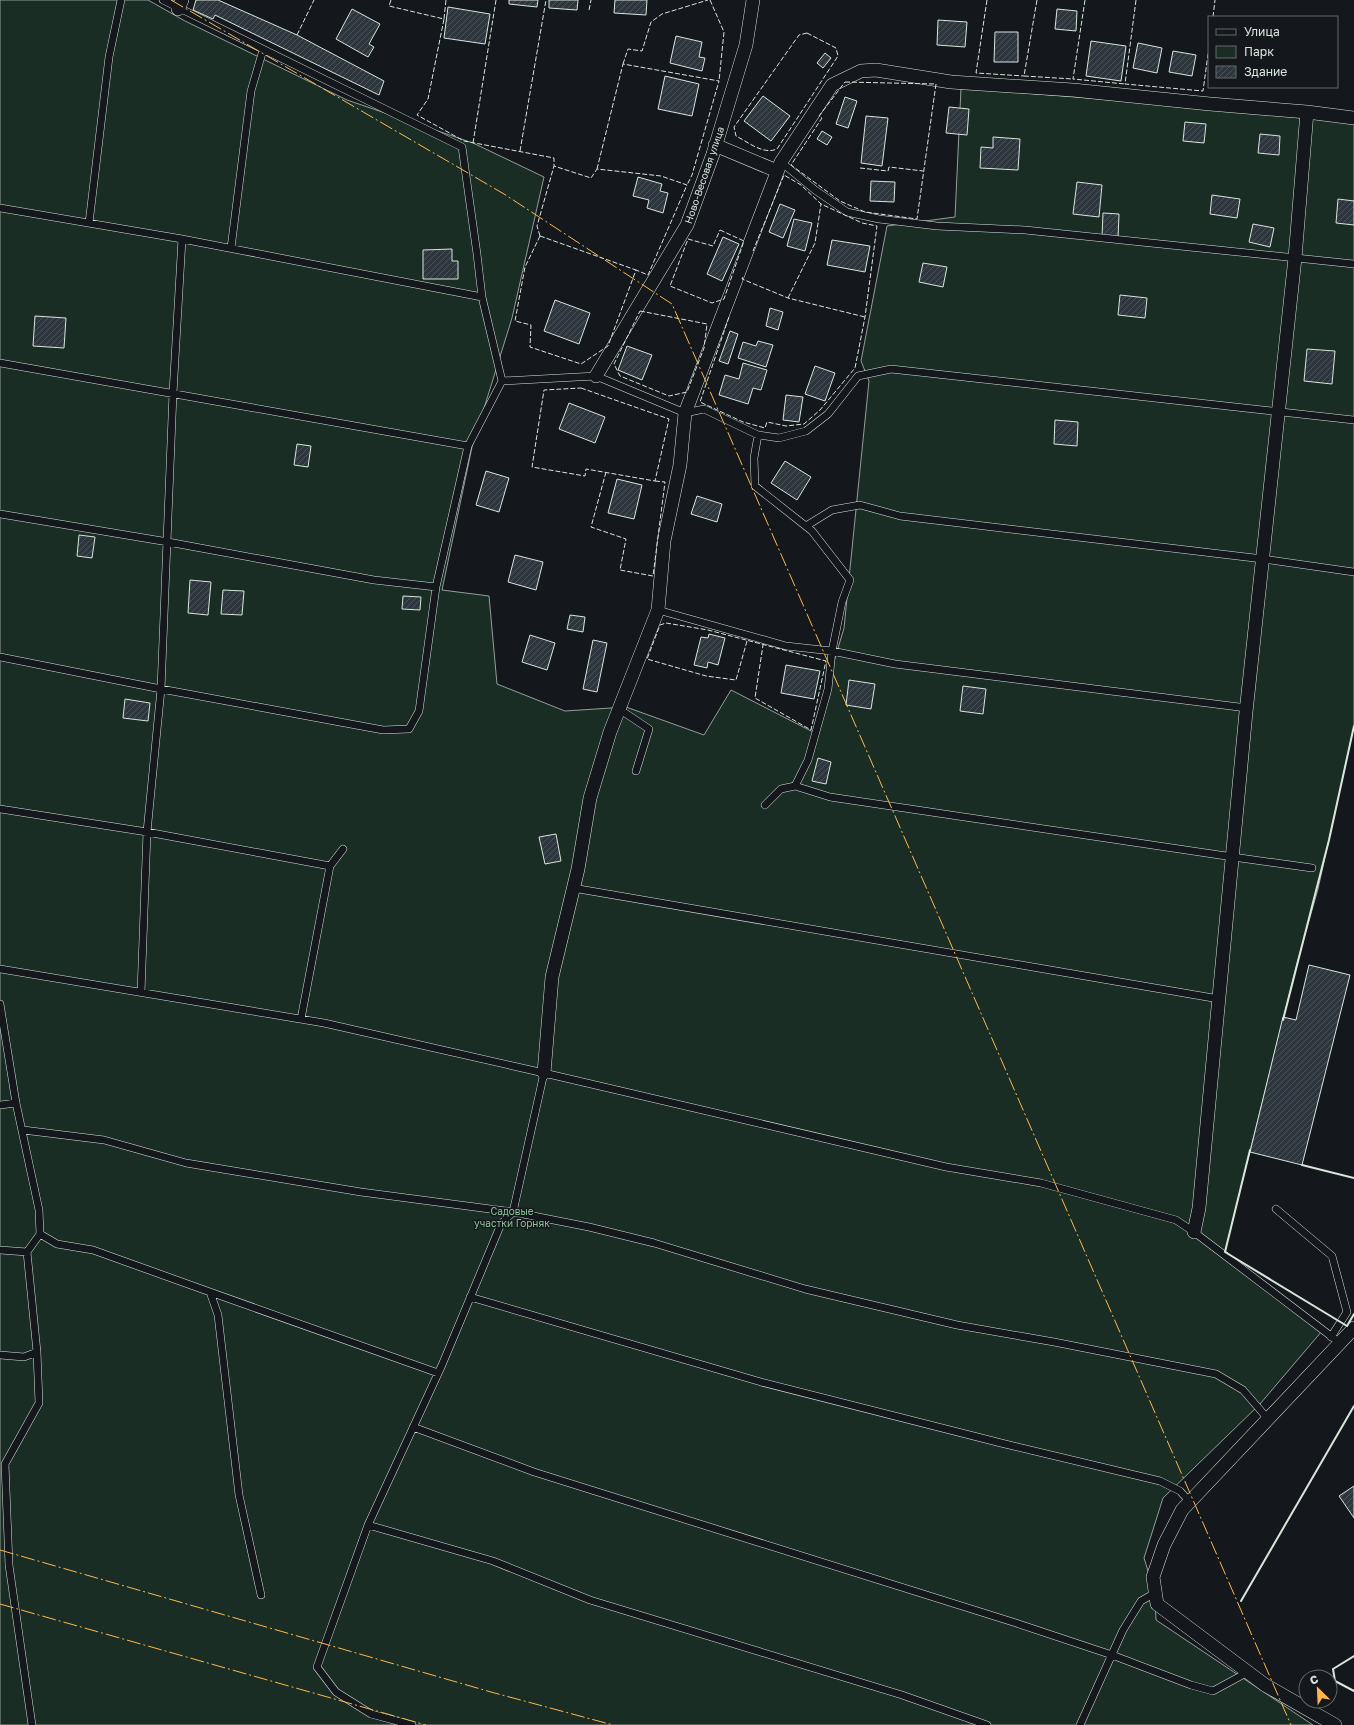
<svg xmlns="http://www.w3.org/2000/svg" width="1354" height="1725" viewBox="0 0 1354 1725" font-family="'Golos Text',sans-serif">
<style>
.green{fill:#1a2d24;stroke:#939e99}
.building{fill:url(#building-hatch);stroke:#d8e6dc}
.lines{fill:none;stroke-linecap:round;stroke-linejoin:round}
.service-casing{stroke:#d8e6dc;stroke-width:8}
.minor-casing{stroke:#d8e6dc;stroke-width:14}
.service{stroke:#14181c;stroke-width:7}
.minor{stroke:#14181c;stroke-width:13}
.fence{stroke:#d8e6dc;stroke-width:1;stroke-dasharray:5 2;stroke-linecap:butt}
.wall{stroke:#d8e6dc;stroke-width:2}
.power{stroke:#ffb74d;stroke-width:1;stroke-dasharray:14 3 2 3;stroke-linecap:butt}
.labels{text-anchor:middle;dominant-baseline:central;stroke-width:3;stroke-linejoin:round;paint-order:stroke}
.street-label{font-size:10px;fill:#d8e6dc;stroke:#14181c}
.park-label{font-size:10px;fill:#8ac095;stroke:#14181c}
</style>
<defs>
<pattern id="building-hatch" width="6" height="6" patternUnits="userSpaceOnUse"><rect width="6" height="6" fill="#2c363c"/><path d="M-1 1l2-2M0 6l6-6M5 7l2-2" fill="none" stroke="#4a5358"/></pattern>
</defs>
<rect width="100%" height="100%" fill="#14181c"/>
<path class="green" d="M0 0H148L185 21 347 100 473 143 544 177 512 318 472 447 442 590 489 596 497 684 565 711 626 707 704 735 731 690 813 732 844 628 869 381 861 361 887 226 955 217 961 88 1354 119V726L1318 889 1297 963 1225 1251 1322 1331 1260 1404 1163 1498 1144 1558 1155 1593 1156 1620 1313 1725H0Z"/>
<path class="building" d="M196 0H218L297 35 384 81 379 95 215 15 213 19 193 10Z
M509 0H538L537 7 509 4Z
M549 0H578L577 10 549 8Z
M615 0H647L646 15 614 13Z
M448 7 490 14 485 44 444 38Z
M352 9 380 24 369 44 374 47 368 57 336 39Z
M1057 9 1077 11 1076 31 1055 29Z
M938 20 967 22 965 47 937 45Z
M995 32H1018V62H994Z
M676 36 702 42 699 57 705 58 702 71 670 63Z
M1091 41 1126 46 1121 81 1086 76Z
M1138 43 1162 48 1157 73 1133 68Z
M1173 51 1196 55 1192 76 1169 72Z
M825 53 831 58 823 68 817 63Z
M665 76 699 84 692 116 658 109Z
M763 96 790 116 771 141 744 121Z
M845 97 857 101 848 128 836 124Z
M949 107 969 109 967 135 946 133Z
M866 116 888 118 882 166 861 163Z
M1185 122 1206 124 1204 143 1183 141Z
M822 131 832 137 827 145 817 139Z
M1260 134 1280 136 1279 155 1258 153Z
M993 137 1020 139 1018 170 980 168 981 147 993 148Z
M638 177 662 184 660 191 668 193 663 213 647 208 649 200 633 196Z
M871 181 895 182 894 202 870 201Z
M1077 182 1102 185 1099 217 1073 214Z
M1212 195 1240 199 1237 218 1210 214Z
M1338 199 1354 201V225L1336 223Z
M780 204 795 210 783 238 769 232Z
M1103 213 1119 214 1118 238 1102 237Z
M794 219 812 223 805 251 787 246Z
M1253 224 1274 228 1270 247 1249 242Z
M723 237 739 244 722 281 707 274Z
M832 240 870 246 865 272 827 265Z
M452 249V261H458V279H423V250Z
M923 263 947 267 943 287 919 282Z
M1120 295 1147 298 1145 318 1118 315Z
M555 300 590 313 579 344 544 331Z
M770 308 783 312 778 330 766 326Z
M35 316 66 318 64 348 33 346Z
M730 331 738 334 728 364 719 361Z
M758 341 773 345 766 367 738 358 743 342 756 346Z
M627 346 652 355 642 380 618 370Z
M1307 349 1335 351 1332 384 1304 381Z
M743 363 767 370 761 390 753 388 748 404 719 395 725 375 739 379Z
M815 366 835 373 825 401 805 394Z
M786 395 803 397 799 422 783 420Z
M569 403 605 417 595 443 559 429Z
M1055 420 1078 422 1077 446 1054 444Z
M297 444 311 446 308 467 294 465Z
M785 461 811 477 797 500 771 483Z
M486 471 509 478 499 512 476 505Z
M617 479 642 485 634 519 608 513Z
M697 496 722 504 717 522 691 514Z
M79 535 95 537 92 558 77 556Z
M515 555 543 562 536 590 508 582Z
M190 580 211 582 208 615 188 613Z
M223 590 244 591 242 615 221 614Z
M403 596 421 597 420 610 402 609Z
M570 615 585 617 583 632 567 629Z
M709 634 725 638 718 665 708 662 707 668 694 665 701 637 708 638Z
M530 635 555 643 547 670 522 662Z
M593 640 607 643 597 692 583 689Z
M786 665 820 671 814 699 781 693Z
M849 680 875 684 871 709 846 705Z
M963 686 986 689 983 714 960 711Z
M125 699 150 703 148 721 123 718Z
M818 758 831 762 826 784 812 781Z
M556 834 561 861 545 864 539 837Z
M1309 965 1350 975 1302 1165 1250 1152 1283 1017 1296 1020Z
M1354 1486V1518L1339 1496Z"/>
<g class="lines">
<defs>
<path id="service" d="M163 0 462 147 477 254 482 297 502 381 596 376 685 413 704 409 758 435 779 438 806 431 828 414 858 376 891 369 1354 420
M781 162 815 190 847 212 879 219 937 226 1025 230 1354 264
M0 208 182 239 482 297
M89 223 109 57 121 0
M231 248 251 91 263 50
M0 363 468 446
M758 435 754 458 755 486 812 531 850 580 842 602 832 651 828 689 808 760 795 786 830 797 1233 857 1312 868
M0 514 168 542 374 580 436 587
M806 526 832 510 860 505 900 516 1263 559 1354 572
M658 610 786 646 832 651 895 664 1247 708
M0 657 161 689 383 730 409 729 419 711 436 587 468 446 502 381
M619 709 649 729 636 771
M765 805 781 789 795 786
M0 809 147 832 330 866
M573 888 1219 999
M0 969 324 1023 544 1073 946 1167 1041 1183 1176 1220 1194 1232 1340 1343
M141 992 147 832 161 689 173 393 182 239
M0 1004 16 1103 39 1210 40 1234 27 1252 37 1352 39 1403 5 1464 9 1565 32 1725
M301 1019 330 866 343 849
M0 1105 16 1103
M23 1130 104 1140 186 1163 361 1192 513 1212 589 1227 654 1243 805 1289 957 1325 1054 1342 1216 1374 1243 1390 1268 1419
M1276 1209 1332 1256 1347 1312 1331 1337
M40 1234 57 1244 93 1250 210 1292 218 1315 239 1495 261 1595
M0 1250 27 1252
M210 1292 438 1373
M470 1297 761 1382 1001 1443 1160 1481 1180 1491 1190 1502
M0 1355 24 1357 37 1352
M413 1427 534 1472 1016 1623 1112 1655 1191 1685 1213 1691 1248 1672
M368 1525 493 1561 590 1600 902 1695 987 1725
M412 1725 371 1714 336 1692 317 1667 368 1525 442 1365 501 1224 513 1212 544 1073
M1080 1725 1123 1630 1141 1601 1155 1593"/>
<path id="minor" d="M178 9 182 0
M715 145 777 171
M596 376 687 225 713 154 746 45 753 0
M544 1073 552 977 578 869 590 798 610 732 658 610 664 541 680 465 685 413 781 162 832 85 861 71 876 70 951 82 1073 90 1210 104 1307 112
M1194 1232 1199 1208 1246 712 1295 258 1307 112 1354 118
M1335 1725 1265 1685 1157 1604 1153 1577 1164 1545 1182 1510 1354 1328"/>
</defs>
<use href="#service" class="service-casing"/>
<use href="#minor" class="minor-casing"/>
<use href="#service" class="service"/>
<use href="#minor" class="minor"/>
<path class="fence" d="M391 0 389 6 444 19 428 99 417 115 464 141 554 158V166
M710 0 724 32 719 81
M987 0 976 73 1024 76
M1037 0 1024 76 1073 79
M1085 0 1073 79 1125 84
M1136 0 1125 84 1203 91 1209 47
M589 10 591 0
M1213 17 1215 0
M444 19 446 0
M807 33 836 48 838 56 777 149C763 155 748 142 736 136L734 127 799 35Z
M297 35 314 0
M623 64 628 49 642 51 651 22 662 14 708 0
M845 82 936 84 917 219 865 212 840 201 791 165 822 118 819 116Z
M473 143 496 0
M520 151 546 0
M860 168 888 171 889 167 923 171
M597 169 623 64 719 81 692 175 687 185
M720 230 744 241 724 299 712 303 670 286 688 239 713 246Z
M540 236 636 270 608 346 581 364 530 347 531 325 515 321 525 267Z
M540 236 537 226 554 166 591 178 597 169 661 176 687 185 648 275 636 270
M743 277 742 279 788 298 865 317
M788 298 815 243 821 204
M640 311 707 324 704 348 687 392 669 396 620 376 614 364Z
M729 317 700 402 743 422 765 428 767 422 786 426 804 424 820 410 855 368 865 317 877 226 862 223 821 204 801 185 784 175 753 251
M581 388 669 419 655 481 586 469 585 476 532 467 544 390Z
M606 472 591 527 626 539 620 570 653 576 665 482 655 481
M747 641 736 680 706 676 647 659 660 625 666 623 708 630 826 661 811 730 755 698 763 645"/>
<path class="wall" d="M1283 1020 1329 840 1354 726
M1250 1150 1225 1252 1347 1326 1354 1314
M1302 1165 1354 1178
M1241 1601 1354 1406
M1354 1656 1333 1669 1335 1681 1354 1691"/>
<path class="power" d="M171 0 504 194 672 304 1291 1725
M0 1550 491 1692 613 1725
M0 1604 426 1725"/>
</g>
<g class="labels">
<g class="street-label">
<text transform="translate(704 175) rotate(-71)">Ново-Весовая улица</text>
</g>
<g class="park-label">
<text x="512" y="1211">Садовые<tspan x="512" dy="12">участки Горняк</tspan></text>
</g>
</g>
<rect x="1208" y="16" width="130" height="72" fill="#14181c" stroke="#626a69"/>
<rect x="1216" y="29" width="20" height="6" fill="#14181c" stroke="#626a69"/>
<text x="1244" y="36" font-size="12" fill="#d8e6dc">Улица</text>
<rect x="1216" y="46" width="20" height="12" fill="#1a2d24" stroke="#626a69"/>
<text x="1244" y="56" font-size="12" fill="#d8e6dc">Парк</text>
<rect x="1216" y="66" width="20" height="12" fill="url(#building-hatch)" stroke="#626a69"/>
<text x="1244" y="76" font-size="12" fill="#d8e6dc">Здание</text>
<g transform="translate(1318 1689) rotate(336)"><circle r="19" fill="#14181c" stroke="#626a69"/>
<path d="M0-3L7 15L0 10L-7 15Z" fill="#ffb74d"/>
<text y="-6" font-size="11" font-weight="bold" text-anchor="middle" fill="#d8e6dc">С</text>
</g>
</svg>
